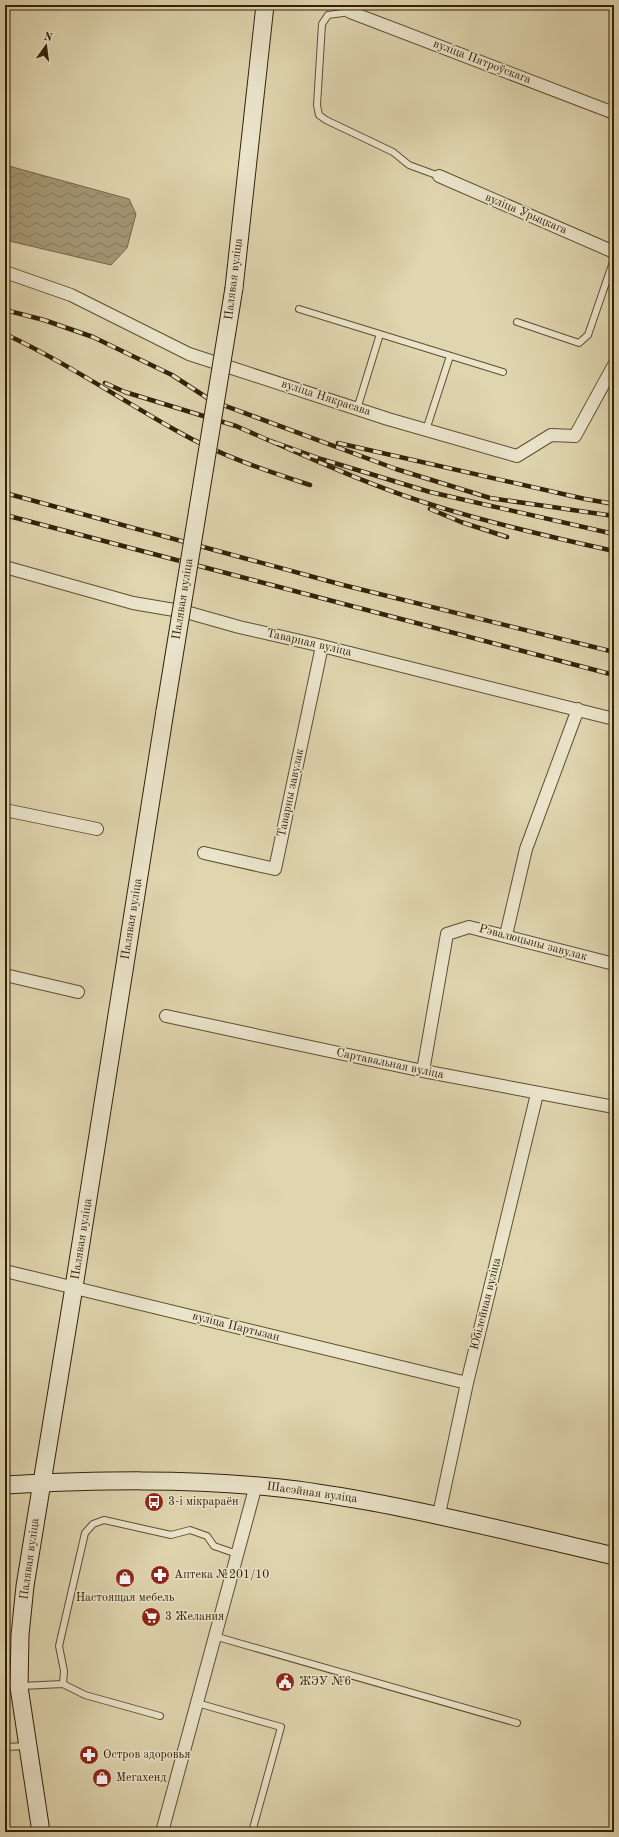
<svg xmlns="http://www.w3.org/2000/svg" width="619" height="1837" viewBox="0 0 619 1837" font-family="'Old Standard TT',serif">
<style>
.water{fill:url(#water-waves);stroke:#78684a}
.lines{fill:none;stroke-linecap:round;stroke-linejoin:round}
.lane-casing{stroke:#5f4e31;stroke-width:8}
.street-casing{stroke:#5f4e31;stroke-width:14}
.secondary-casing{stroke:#342107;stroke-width:19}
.lane{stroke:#eae4cb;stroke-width:6}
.street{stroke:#eae4cb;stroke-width:12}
.secondary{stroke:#eae4cb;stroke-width:17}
.rail-casing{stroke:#342107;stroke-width:4.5}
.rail{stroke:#eae4cb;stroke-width:3;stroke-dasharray:9;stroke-linecap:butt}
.secondary-bridge-casing{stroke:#342107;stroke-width:19;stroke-linecap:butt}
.secondary-bridge{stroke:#eae4cb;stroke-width:17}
.labels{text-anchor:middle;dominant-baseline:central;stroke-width:3;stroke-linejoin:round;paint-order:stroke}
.street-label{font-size:12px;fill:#342107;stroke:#eae4cb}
.poi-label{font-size:12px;fill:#342107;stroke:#eae4cb;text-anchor:start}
</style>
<defs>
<pattern id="water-waves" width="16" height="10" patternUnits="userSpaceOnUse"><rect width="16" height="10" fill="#a59876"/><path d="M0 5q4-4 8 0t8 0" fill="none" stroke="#877c5f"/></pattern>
</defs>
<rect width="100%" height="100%" fill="#dfd5af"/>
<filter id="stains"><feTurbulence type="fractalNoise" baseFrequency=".005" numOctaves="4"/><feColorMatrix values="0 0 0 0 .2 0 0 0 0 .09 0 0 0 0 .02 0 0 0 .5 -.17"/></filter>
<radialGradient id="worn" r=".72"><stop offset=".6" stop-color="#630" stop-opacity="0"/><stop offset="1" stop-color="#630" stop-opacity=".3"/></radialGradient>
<path class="water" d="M5 165 129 199 136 214 127 248 111 265 5 240Z"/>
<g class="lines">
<defs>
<path id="lane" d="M350 12 328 15 322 24 317 105 319 115 326 120 393 152 409 165 439 176
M299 309 503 372
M517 322 579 343 588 335 614 259
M357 409 380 334
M426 430 450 356
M214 1636 517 1723
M63 1684 85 1695 160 1716
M21 1686 63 1684 64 1671 59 1646 85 1533 93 1524 104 1520 171 1535 190 1530 207 1536 214 1546 237 1554
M197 1703 281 1727 252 1832
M5 1747 27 1746"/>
<path id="street" d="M350 12 614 113
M439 176 614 252
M5 272 71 295 189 354 388 419 517 456 551 435 575 436 614 365
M5 567 133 603 186 612 239 627 322 646 614 719
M5 810 97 829
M204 853 275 869 322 646
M506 935 526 849 578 709
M5 975 78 992
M166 1016 423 1071 614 1107
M423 1071 447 934 469 927 614 964
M5 1271 467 1383
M439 1514 467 1383 537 1094
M162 1832 256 1485"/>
<path id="secondary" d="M234 288 265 5
M5 1485C97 1480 188 1478 280 1488 309 1491 338 1496 366 1501 449 1516 532 1537 614 1556
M41 1832 19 1687 20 1635 25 1586 74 1287 165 711"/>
</defs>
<use href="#lane" class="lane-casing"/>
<use href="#street" class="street-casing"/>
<use href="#secondary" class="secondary-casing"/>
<use href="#lane" class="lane"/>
<use href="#street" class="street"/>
<use href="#secondary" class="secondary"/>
<defs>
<path id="rail" d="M5 310 44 320 93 337 172 375 212 401 396 469 490 498 614 516
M5 334C65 362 120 399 177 431 219 455 264 470 310 485
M105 383 125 392 236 426 268 440
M338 443 585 499 614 504
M5 493 343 585 614 652
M430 509 461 522 507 537
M5 515 614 675
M614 534 430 492 321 459 268 440C319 462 370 485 423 502 485 522 550 537 614 551"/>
</defs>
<use href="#rail" class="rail-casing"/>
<use href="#rail" class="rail"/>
<defs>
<path id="secondary-bridge" d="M165 711 234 288"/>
</defs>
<use href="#secondary-bridge" class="secondary-bridge-casing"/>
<use href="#secondary-bridge" class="secondary-bridge"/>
</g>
<defs>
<symbol id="bus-disc" viewBox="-11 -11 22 22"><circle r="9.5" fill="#8f2418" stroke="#eae4cb"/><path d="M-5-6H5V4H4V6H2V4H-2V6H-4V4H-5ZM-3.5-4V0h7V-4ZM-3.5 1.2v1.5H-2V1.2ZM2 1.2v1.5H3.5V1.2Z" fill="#fff"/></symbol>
<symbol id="pharmacy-disc" viewBox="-11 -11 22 22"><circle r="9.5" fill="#8f2418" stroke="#eae4cb"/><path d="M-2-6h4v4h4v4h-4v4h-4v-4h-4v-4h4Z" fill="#fff"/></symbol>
<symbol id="shop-disc" viewBox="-11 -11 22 22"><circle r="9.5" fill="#8f2418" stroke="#eae4cb"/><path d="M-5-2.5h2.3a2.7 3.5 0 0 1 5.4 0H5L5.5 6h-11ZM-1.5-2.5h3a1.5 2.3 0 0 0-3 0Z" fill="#fff"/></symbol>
<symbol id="supermarket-disc" viewBox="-11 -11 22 22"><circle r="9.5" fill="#8f2418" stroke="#eae4cb"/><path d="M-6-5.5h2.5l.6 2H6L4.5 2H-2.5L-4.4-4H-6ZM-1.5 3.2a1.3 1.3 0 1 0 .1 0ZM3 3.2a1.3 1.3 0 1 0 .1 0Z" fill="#fff"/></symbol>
<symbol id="civic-disc" viewBox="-11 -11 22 22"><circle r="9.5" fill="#8f2418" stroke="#eae4cb"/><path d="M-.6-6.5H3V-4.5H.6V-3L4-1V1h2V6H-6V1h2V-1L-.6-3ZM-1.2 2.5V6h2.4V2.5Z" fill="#fff"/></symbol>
</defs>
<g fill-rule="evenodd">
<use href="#bus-disc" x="143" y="1491" width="22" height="22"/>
<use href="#pharmacy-disc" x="149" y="1564" width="22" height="22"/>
<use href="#shop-disc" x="114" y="1567" width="22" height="22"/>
<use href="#supermarket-disc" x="140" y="1606" width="22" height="22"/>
<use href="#civic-disc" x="274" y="1671" width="22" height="22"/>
<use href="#pharmacy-disc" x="78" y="1744" width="22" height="22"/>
<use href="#shop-disc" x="91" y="1767" width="22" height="22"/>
</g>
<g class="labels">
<g class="street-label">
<text transform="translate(482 62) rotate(21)">вуліца Пятроўскага</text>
<text transform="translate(526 214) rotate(23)">вуліца Урыцкага</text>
<text transform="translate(234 279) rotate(-83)">Палявая вуліца</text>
<text transform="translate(326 398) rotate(18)">вуліца Някрасава</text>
<text transform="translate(183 599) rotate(-81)">Палявая вуліца</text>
<text transform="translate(309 643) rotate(13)">Таварная вуліца</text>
<text transform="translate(291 793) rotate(-78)">Таварны завулак</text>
<text transform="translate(132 919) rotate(-81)">Палявая вуліца</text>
<text transform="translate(533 943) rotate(15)">Рэвалюцыны завулак</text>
<text transform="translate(390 1064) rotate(12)">Сартавальная вуліца</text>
<text transform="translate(82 1239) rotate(-81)">Палявая вуліца</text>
<text transform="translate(486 1304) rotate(-76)">Юбілейная вуліца</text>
<text transform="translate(236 1327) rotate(14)">вуліца Партызан</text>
<text transform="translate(312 1493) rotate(8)">Шасэйная вуліца</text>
<text transform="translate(30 1559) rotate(-82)">Палявая вуліца</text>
</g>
<g class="poi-label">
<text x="168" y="1502">3-і мікрараён</text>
<text x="174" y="1575">Аптека №201/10</text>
<text x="125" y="1598" text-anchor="middle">Настоящая мебель</text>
<text x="165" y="1617">3 Желания</text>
<text x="299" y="1682">ЖЭУ №6</text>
<text x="103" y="1755">Остров здоровья</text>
<text x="116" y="1778">Мегахенд</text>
</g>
</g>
<rect width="619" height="1837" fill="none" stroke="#dfd5af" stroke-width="20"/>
<rect x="6" y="6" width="607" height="1825" fill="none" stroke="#342107" stroke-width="2"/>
<rect x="10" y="10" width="599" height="1817" fill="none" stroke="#342107"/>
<g transform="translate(46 46) rotate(14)" stroke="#eae4cb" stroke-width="3" paint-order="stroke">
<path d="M0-3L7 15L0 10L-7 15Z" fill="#342107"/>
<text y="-6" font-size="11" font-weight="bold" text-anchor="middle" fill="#342107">N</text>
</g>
<rect width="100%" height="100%" filter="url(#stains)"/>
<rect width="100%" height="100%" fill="url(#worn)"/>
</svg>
